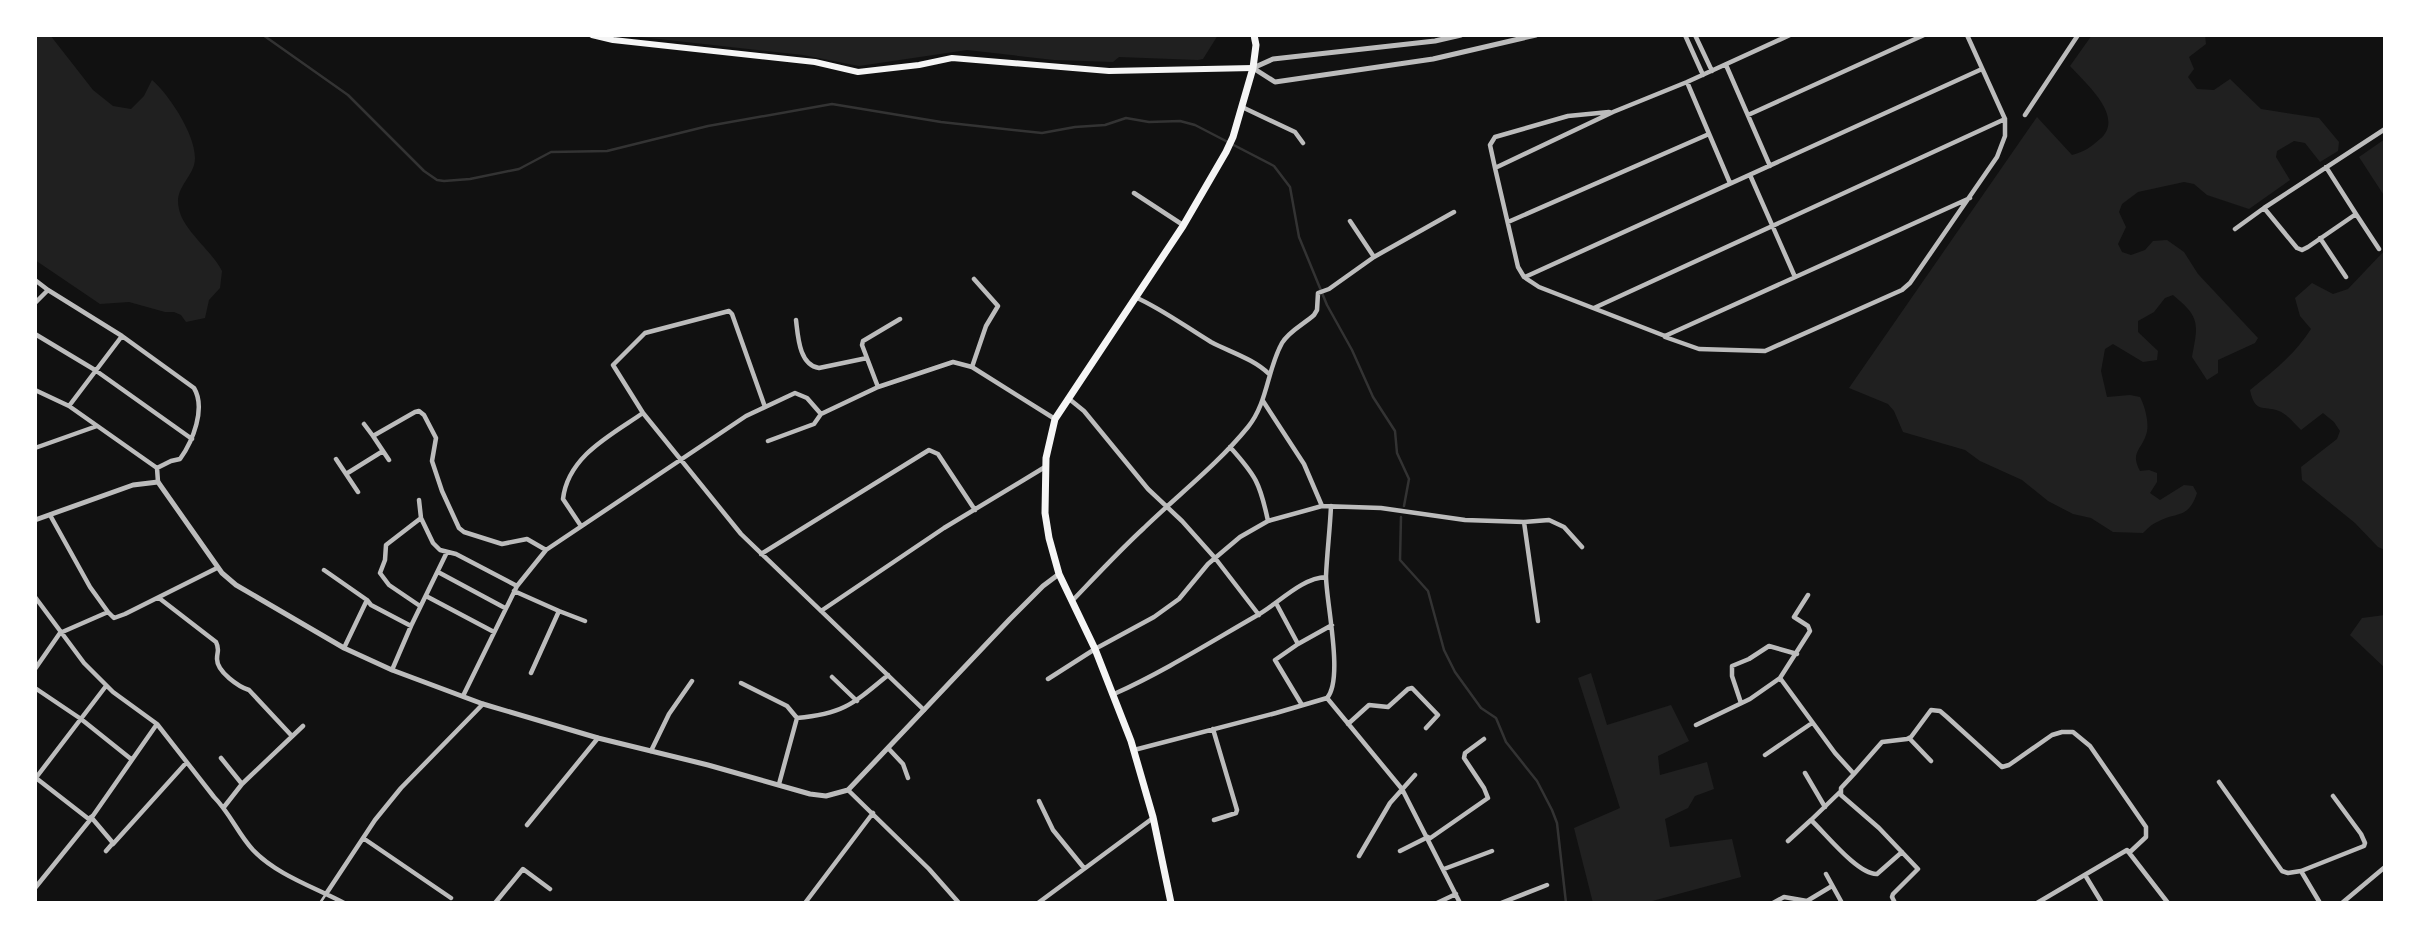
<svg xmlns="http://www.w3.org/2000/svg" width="2420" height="938" viewBox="0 0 2420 938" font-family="Barlow,sans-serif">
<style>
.green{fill:#202020}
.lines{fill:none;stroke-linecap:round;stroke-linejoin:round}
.stream{stroke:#333;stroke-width:2.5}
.service{stroke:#bcbcbc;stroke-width:2.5}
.minor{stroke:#bcbcbc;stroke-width:4.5}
.tertiary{stroke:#bcbcbc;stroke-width:5}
.secondary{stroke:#f5f5f5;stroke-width:6}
.primary{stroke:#f5f5f5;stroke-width:7}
</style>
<rect width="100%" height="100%" fill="#111"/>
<path class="green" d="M35 35H50L93 90 113 106 131 109 144 96 152 80C169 94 201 142 194 165 189 181 174 190 179 209 183 230 212 251 222 271L220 288 209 300 205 318 186 322 181 315 174 312H165L129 302 100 304 35 260Z
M623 35H1218L1203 59 1198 60 1119 57 1113 62 1054 60 967 50 859 66 803 55Z
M2092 35H2205L2206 44 2189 57 2194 69 2188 77 2197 89 2214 90 2230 79 2261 109 2319 118 2339 142 2338 151 2320 162 2305 143 2294 141 2277 151 2276 157 2290 180 2249 209 2207 195 2194 184 2184 182 2138 192 2122 204 2119 212 2126 227 2118 244 2122 252 2131 255 2145 250 2153 241 2167 240 2184 252 2198 274 2258 338 2255 343 2218 360V373L2207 380 2192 357C2198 324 2201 318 2173 295L2165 298 2154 312 2138 321V332L2158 351 2157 360 2143 362 2113 344 2105 349 2101 371 2107 397 2130 395 2140 397C2145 406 2150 425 2146 435 2141 450 2130 453 2140 471L2149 470 2157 473V482L2150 493 2160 500 2184 485 2193 486 2197 493C2188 520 2177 511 2157 522 2152 524 2147 529 2143 533L2113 532 2091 518 2073 514 2048 501 2022 480 1980 461 1965 450 1903 432 1894 411 1888 404 1849 388 2037 117 2072 155C2084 152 2091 147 2100 139 2126 117 2085 83 2070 66Z
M2385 139V197L2359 157Z
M2385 250V550L2378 547 2355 523 2302 480 2301 467 2337 439 2340 431 2334 422 2323 413 2301 430C2295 424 2287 414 2279 411 2263 405 2255 414 2250 390 2274 371 2295 354 2311 329L2300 316 2295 298 2312 283 2333 294 2348 289Z
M2385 615V668L2350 635 2362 618Z
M1591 673 1607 725 1671 705 1689 741 1658 756 1660 775 1707 762 1714 789 1695 796 1688 808 1665 819 1670 847 1732 839 1741 877 1645 903H1593L1574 828 1620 808 1578 678Z"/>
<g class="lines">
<path class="stream" d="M263 35 348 95 424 171 437 180 444 181 470 179 519 169 551 152 607 151 708 126 832 104 941 122 1042 133 1075 127 1105 125 1126 118 1149 122 1180 121 1195 125 1274 166 1290 187 1299 237 1327 305 1352 350 1373 397 1395 431 1397 453 1409 479 1404 506
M1401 517 1400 560 1428 591 1444 650 1455 672 1481 708 1496 718 1506 742 1537 781 1552 810 1557 823 1566 903"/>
<path class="service" d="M320 903 326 894"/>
<path class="minor" d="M1685 35 1703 75
M1695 35 1712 71
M1790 35 1687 82 1613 112 1495 168 1518 267 1524 277 1539 287 1665 336 1970 198
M1726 65 1770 166
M1687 82 1730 183
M1242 107 1295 132 1303 143
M1748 115 1924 35
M2025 115 2078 35
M2326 167 2356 214
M1495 168 1490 145 1495 137 1568 116 1609 112
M1750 175 1795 277
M1134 193 1183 225
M2264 208 2297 248 2302 250 2308 247 2356 214 2379 249
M1350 221 1374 257
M1508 222 1709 134
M2235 229 2264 208 2385 129
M2320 238 2346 277
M1525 277 1982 69
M35 280 48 290 122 336 194 388C206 408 193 441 180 459L171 461 157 468
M1135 297C1162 309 1186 327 1211 342 1230 352 1254 359 1269 374
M35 303 48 290
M1594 308 2005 119
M796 320C798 336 799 365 819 368L867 358
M35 334 95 370 192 439
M1665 337 1699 349 1765 351 1902 290 1910 283 1997 157 2005 136V119L1967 35
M972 367 986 326 998 306 974 279
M878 387 862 345 863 341 900 319
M35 390 69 406 157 468
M1068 398 1084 411 1148 489 1182 521 1215 558 1259 615
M1263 401 1304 464 1322 506
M69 406 122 336
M765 407 732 314 729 311 645 333 613 365 643 413 741 534 924 710
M364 424 373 436
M768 441 814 424 821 414
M1230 447C1256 476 1260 483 1268 521
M35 448 97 426
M336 459 346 474
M389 460 373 436 415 412 419 411 424 415 436 438 432 461 442 491 459 528 464 532 502 544 527 539 546 550
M157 468 158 482
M358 492 346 474 383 451
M419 500 421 518 386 545 385 560 380 573 389 585 420 606
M50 515 90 587 108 612
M421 518 433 543 440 550 456 554 517 586
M1524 522 1538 621
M581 526 563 499C568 456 611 435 643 413
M761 554 929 450 938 454 975 510
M324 570 367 600
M438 572 505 608
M514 591 559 611 531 673
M426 596 494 632
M35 597 84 663 113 692 157 724 214 797C230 813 238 834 253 850 277 875 314 887 344 903
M159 598 216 642C220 650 217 651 217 659 217 672 239 687 249 690L291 735
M1072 601C1096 576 1119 551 1144 528 1179 494 1217 465 1248 427 1268 402 1267 370 1282 343 1289 331 1304 324 1314 315L1317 310 1318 293 1329 289 1374 257 1454 212
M1276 603 1298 644 1275 660 1302 705
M559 611 585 621
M821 611 944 528 1045 467
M1298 644 1332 625
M344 648 367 600 371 605 411 626
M35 669 60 633 108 612 114 618 125 614 217 568
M392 670 411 626 447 552
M832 677 857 701
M1780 678 1810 631 1808 626 1794 617 1808 595
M1048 679 1095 649 1154 617 1179 599 1208 564 1240 537 1268 521 1322 506 1381 508 1465 520 1524 522 1549 520 1564 527 1582 547
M741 683 787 706 797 718 779 784
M35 688 81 719 131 759
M1114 694C1163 672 1209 643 1256 616 1278 604 1301 578 1326 577
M463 696 517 586 546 550 746 416 795 393 807 398 821 414 878 387 953 362 972 367 1055 419
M1327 698 1402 789 1460 903
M1327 698C1344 679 1326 602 1326 576 1327 553 1330 529 1331 506
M1741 703 1732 676V666L1749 659 1769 646 1797 654
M797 718C843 714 853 704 888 675
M1348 724 1369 705 1388 707 1408 689 1412 688 1438 715 1426 728
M1696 725 1750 699 1780 678 1835 753 1854 774 1841 788V795L1879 828 1918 869 1893 894 1892 897 1895 903
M1213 729 1237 810 1236 813 1214 820
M1909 738 1931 761
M888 748 903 764 908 778
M1134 750 1276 713 1327 698
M651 751 669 714 692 681
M1765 755 1812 723
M221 758 242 784
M1805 773 1825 807
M1854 774 1882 742 1907 739 1911 737 1931 710 1940 711 1947 717 2002 767 2009 765 2052 735 2062 732H2073L2090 746 2146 827V837L2130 852
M36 778 90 820
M35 779 106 686
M2219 782 2282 871 2288 873 2301 871
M848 790 929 869 959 903
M1840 792 1811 820C1825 833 1858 875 1877 874L1902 852
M1039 801 1053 830 1084 868
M224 807 242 784 303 726
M91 817 113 843 106 851
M527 825 598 738
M363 838 451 898
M1429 839 1488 798 1484 788 1464 758 1465 753 1484 739
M1788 841 1811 820
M113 844 186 763
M1400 851 1428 837
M1359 856 1390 803 1415 775
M1444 869 1492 851
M1826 874 1842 903
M2085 875 2102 903
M35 888 90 820 157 724
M326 894 375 820 401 788 483 704
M495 903 523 869 550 889
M805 903 873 813
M1038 903 1153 818
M1437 903 1456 894
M1501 903 1547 885
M1773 903 1784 897 1807 901 1832 886
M2037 903 2127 850 2168 903
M2320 903 2301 871 2364 846 2365 843 2361 834 2333 796
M2342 903 2385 867"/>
<path class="tertiary" d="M1253 68 1275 82 1433 59 1536 35
M1253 68 1273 59 1435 41 1461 35
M35 520 133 485 158 482 222 573 236 585 344 648 392 670 483 704 598 738 708 765 810 794 826 796 848 790 1010 619 1043 586 1059 574"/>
<path class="secondary" d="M592 35 613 40 815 62 858 72 919 65 952 58 1109 71 1253 68"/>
<path class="primary" d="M1171 903 1153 817 1131 741 1095 649 1059 574 1049 538 1045 513 1046 458 1055 419 1183 226 1226 152 1233 137 1253 68 1256 45 1254 35"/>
</g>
<rect width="2420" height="938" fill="none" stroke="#ffffff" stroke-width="74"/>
</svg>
